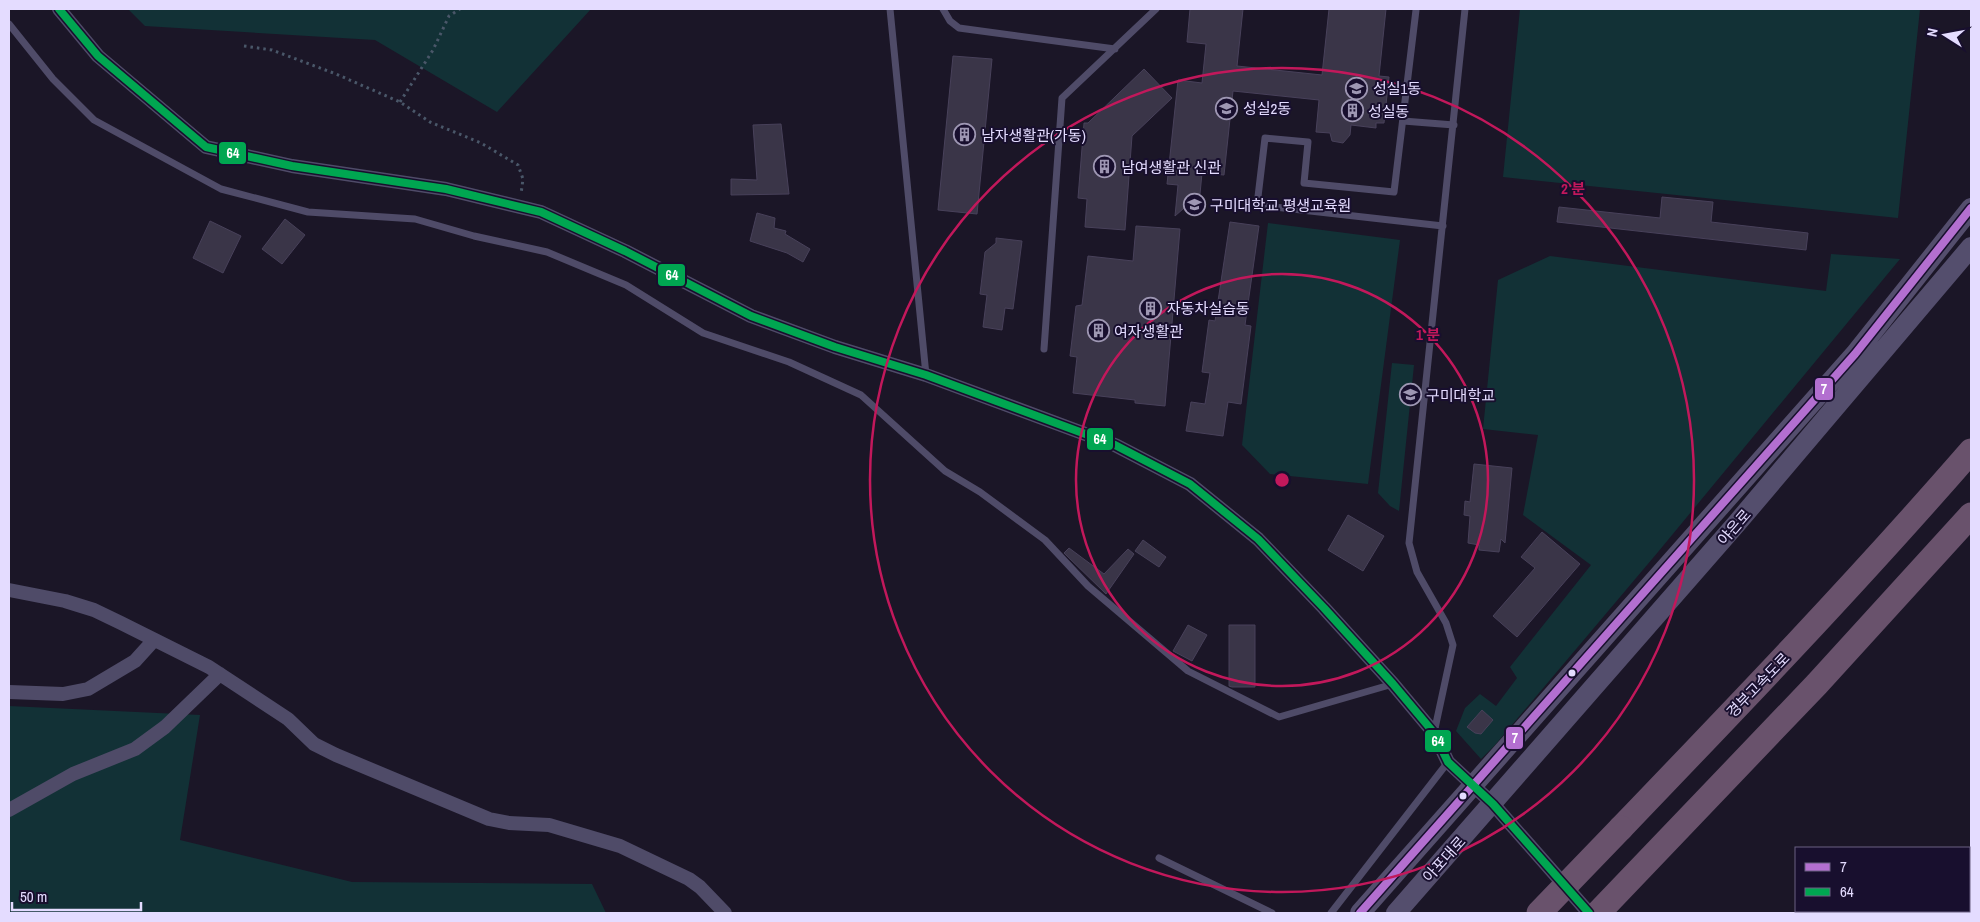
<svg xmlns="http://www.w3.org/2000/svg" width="1980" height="922" viewBox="0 0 1980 922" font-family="'Archivo Narrow','Noto Sans KR',sans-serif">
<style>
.green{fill:#123136}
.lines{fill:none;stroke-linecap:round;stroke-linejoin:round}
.stream{stroke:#07184c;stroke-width:5}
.building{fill:#3a3548;stroke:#48415a}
.path{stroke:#4a5769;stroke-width:3;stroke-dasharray:2.5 4;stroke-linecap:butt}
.lane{stroke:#4f4b68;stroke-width:7}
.street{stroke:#4f4b68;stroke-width:14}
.secondary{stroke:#544e6d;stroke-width:20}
.highway{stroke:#69526c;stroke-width:25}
.highway-bridge{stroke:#69526c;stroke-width:25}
.bus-1-casing{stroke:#180f2e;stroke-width:11}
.bus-2-casing{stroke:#180f2e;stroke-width:11}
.bus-1{stroke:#b36fd0;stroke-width:8}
.bus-2{stroke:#00a651;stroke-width:8}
.ring{fill:none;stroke:#c2185b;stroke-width:2.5}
.bus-dot{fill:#e4dcff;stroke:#180f2e;stroke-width:2}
.labels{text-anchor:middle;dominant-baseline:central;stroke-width:4;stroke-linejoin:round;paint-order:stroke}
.poi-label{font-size:15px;fill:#e4dcff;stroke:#180f2e;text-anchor:start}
.street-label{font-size:15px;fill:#e4dcff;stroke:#180f2e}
.centre{fill:#c2185b;stroke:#180f2e;stroke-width:2.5}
.ring-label{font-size:15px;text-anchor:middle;font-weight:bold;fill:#c2185b;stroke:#180f2e;stroke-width:4;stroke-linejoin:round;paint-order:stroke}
.line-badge{stroke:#180f2e;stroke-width:2}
.badge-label{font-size:14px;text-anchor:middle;font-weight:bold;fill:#fff}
</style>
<rect width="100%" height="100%" fill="#1b1627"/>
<path class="green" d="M128 9H591L497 112 375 40 145 26Z
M1520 9H1920L1898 218 1503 177Z
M1268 223 1400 240 1368 484 1270 474 1242 445Z
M1831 254 1900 259 1658 552 1495 745 1481 759 1456 731 1465 708 1480 694 1496 706 1517 678 1510 667 1591 565 1523 515 1538 435 1483 429 1498 280 1550 256 1826 291Z
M1392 363 1414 365 1399 511 1390 506 1378 493Z
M9 706 200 715 180 840 352 882 592 884 606 913H9Z"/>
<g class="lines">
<path class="stream" d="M1969 873 1971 871
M1924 913 1927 911"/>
</g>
<path class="building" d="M1190 9H1243L1237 66 1322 75 1329 9H1386L1379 76 1389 77 1384 123H1376V128L1351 125 1350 135 1343 143 1332 141 1330 133 1316 132 1319 100 1233 91 1224 175 1202 173 1200 194 1175 216 1178 185 1167 184 1178 80 1202 83 1206 44 1187 42Z
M953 56 992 59 977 214 938 210Z
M1144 69 1172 98 1132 136 1125 230 1085 227 1087 199 1078 198 1084 123H1088Z
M781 124 789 194 731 195V179L757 180 753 125Z
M1662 197 1713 202 1711 222 1808 233 1806 250 1557 222 1559 207 1660 218Z
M757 213 775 218 774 228 786 231 785 234 810 249 803 262 787 253 750 241Z
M285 219 305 235 282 264 262 249Z
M210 221 241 236 223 273 193 258Z
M1230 222 1259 226 1245 325 1251 326 1241 404 1228 402 1223 436 1186 431 1191 402 1205 404 1210 373 1202 372 1209 320 1215 321Z
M1136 226 1180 229 1165 406 1135 403V400L1073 393 1077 357 1070 356 1076 306 1082 305 1088 256 1133 261Z
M996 238 1022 241 1013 309 1005 308 1002 330 983 327 987 295 980 294 985 252 996 243Z
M1474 464 1512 468 1505 543 1501 539 1499 552 1479 550V545L1468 543 1470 516 1464 515 1465 501 1470 502Z
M1348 515 1384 536 1363 571 1328 550Z
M1542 532 1580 564 1517 637 1493 616 1535 568 1521 557Z
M1143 540 1166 557 1159 567 1135 551Z
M1069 548 1104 574 1128 549 1134 554 1106 594 1064 553Z
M1188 625 1207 635 1192 661 1173 651Z
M1229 625H1255V687H1232L1229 686Z
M1482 710 1493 720 1481 734 1475 733 1467 727Z"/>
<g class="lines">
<path class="path" d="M244 46 272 50 336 74 400 102 430 122 481 143 518 165 523 179 521 194
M400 102 433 50 449 16 460 9"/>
<path class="lane" d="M890 9 926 375
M943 9 950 21 959 28 1115 49
M1416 10 1394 192 1304 183 1308 142 1265 138 1257 205 1443 226
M9 24 53 79 94 120 221 189 308 212 415 219 474 236 547 252 626 285 703 333 789 362 861 395 945 471 980 492 1045 540 1088 586 1188 671 1279 717 1393 684
M1403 121 1454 125
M1044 349 1062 98 1156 9
M1434 733 1453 645 1446 623 1417 572 1409 543 1465 9
M1159 858 1272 913
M1331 913 1448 762"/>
<path class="street" d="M59 9 98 56 206 147 292 166 446 189 541 212 625 251 751 316 835 347 926 375 1115 445 1190 484 1258 539 1324 608 1393 684 1434 733 1448 762 1493 804 1589 913
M9 590 65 601 94 610 121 623 209 667 288 719 314 744 336 755 489 819 509 823 549 825 620 846 689 879 700 887 725 913
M9 692 63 694 88 689 135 661 154 640
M9 810 73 774 135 749 165 727 220 674"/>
<path class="secondary" d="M1360 913 1855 354 1971 208
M1396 913 1737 523 1971 247"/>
<path class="highway" d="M1621 828C1740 704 1858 581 1971 451
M1598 913 1817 684 1971 515"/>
<path class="highway-bridge" d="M1539 913 1621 828"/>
<defs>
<path id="bus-1" d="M1360 913 1855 354 1971 208"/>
<path id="bus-2" d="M59 9 98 56 206 147 292 166 446 189 541 212 625 251 751 316 835 347 926 375 1115 445 1190 484 1258 539 1324 608 1393 684 1434 733 1448 762 1493 804 1589 913"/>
</defs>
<use href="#bus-1" class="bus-1-casing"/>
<use href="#bus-2" class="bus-2-casing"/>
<use href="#bus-1" class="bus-1"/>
<use href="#bus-2" class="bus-2"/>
</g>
<g class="ring">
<circle cx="1282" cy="480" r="206"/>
<circle cx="1282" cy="480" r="412"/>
</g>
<defs>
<symbol id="university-ring" viewBox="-11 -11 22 22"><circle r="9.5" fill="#180f2e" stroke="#9e97b3" stroke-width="1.5"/><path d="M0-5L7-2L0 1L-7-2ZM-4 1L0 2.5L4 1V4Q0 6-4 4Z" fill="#9e97b3"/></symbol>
<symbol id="building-ring" viewBox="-11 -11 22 22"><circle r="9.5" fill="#180f2e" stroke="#9e97b3" stroke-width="1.5"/><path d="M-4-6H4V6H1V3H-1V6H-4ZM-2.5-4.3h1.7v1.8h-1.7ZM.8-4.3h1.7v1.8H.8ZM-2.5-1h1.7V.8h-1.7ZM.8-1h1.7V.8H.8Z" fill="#9e97b3"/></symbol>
</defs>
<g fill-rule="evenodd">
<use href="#university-ring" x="1344" y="76" width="25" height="25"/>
<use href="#university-ring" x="1214" y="96" width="25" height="25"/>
<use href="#building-ring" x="1340" y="98" width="25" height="25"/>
<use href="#building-ring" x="952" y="122" width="25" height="25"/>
<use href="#building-ring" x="1092" y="154" width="25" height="25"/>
<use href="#university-ring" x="1182" y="192" width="25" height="25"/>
<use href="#building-ring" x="1138" y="296" width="25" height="25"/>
<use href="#building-ring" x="1086" y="318" width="25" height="25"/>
<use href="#university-ring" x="1398" y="382" width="25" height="25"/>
</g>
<g class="bus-dot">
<circle cx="1572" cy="673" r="4.5"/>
<circle cx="1463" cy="796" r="4.5"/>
</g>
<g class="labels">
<g class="poi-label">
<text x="1373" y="88">성실1동</text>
<text x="1243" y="108">성실2동</text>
<text x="1368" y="111">성실동</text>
<text x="981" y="135">남자생활관(가동)</text>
<text x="1121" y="167">남여생활관 신관</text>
<text x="1210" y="205">구미대학교 평생교육원</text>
<text x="1167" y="308">자동차실습동</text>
<text x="1114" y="331">여자생활관</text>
<text x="1426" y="395">구미대학교</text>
</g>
<g class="street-label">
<text transform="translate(1734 527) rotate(-49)">야은로</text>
<text transform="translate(1758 685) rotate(-46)">경부고속도로</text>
<text transform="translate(1444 859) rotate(-48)">아포대로</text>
</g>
</g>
<circle cx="1282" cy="480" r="8" class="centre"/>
<g class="ring-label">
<text x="1573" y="194">2 분</text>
<text x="1428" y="340">1 분</text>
</g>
<g class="line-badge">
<rect x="218" y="141" width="29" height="24" rx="5" fill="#00a651"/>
<rect x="657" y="263" width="29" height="24" rx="5" fill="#00a651"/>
<rect x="1814" y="377" width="20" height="24" rx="5" fill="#b36fd0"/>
<rect x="1086" y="427" width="28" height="24" rx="5" fill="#00a651"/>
<rect x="1505" y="726" width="19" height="24" rx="5" fill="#b36fd0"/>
<rect x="1424" y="729" width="28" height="24" rx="5" fill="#00a651"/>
</g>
<g class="badge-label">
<text x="233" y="158">64</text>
<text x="672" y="280">64</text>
<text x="1824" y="394">7</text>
<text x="1100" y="444">64</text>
<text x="1515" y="743">7</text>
<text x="1438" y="746">64</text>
</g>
<rect width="1980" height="922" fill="none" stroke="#e4dcff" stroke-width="20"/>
<rect x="1795" y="847" width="175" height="65" fill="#180f2e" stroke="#6a6182"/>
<rect x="1805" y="863" width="25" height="8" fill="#b36fd0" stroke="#6a6182"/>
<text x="1840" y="872" font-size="15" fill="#e4dcff">7</text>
<rect x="1805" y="888" width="25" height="8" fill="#00a651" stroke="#6a6182"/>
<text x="1840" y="897" font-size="15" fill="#e4dcff">64</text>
<g transform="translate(1945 35) rotate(281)" stroke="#180f2e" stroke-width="4" paint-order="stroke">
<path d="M0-4L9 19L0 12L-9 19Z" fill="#e4dcff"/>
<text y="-8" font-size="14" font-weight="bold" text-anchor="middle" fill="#e4dcff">N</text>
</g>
<path d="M12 902v8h129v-8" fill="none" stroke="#e4dcff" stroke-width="2.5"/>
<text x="20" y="902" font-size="15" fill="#e4dcff" stroke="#180f2e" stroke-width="4" paint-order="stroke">50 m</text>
</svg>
